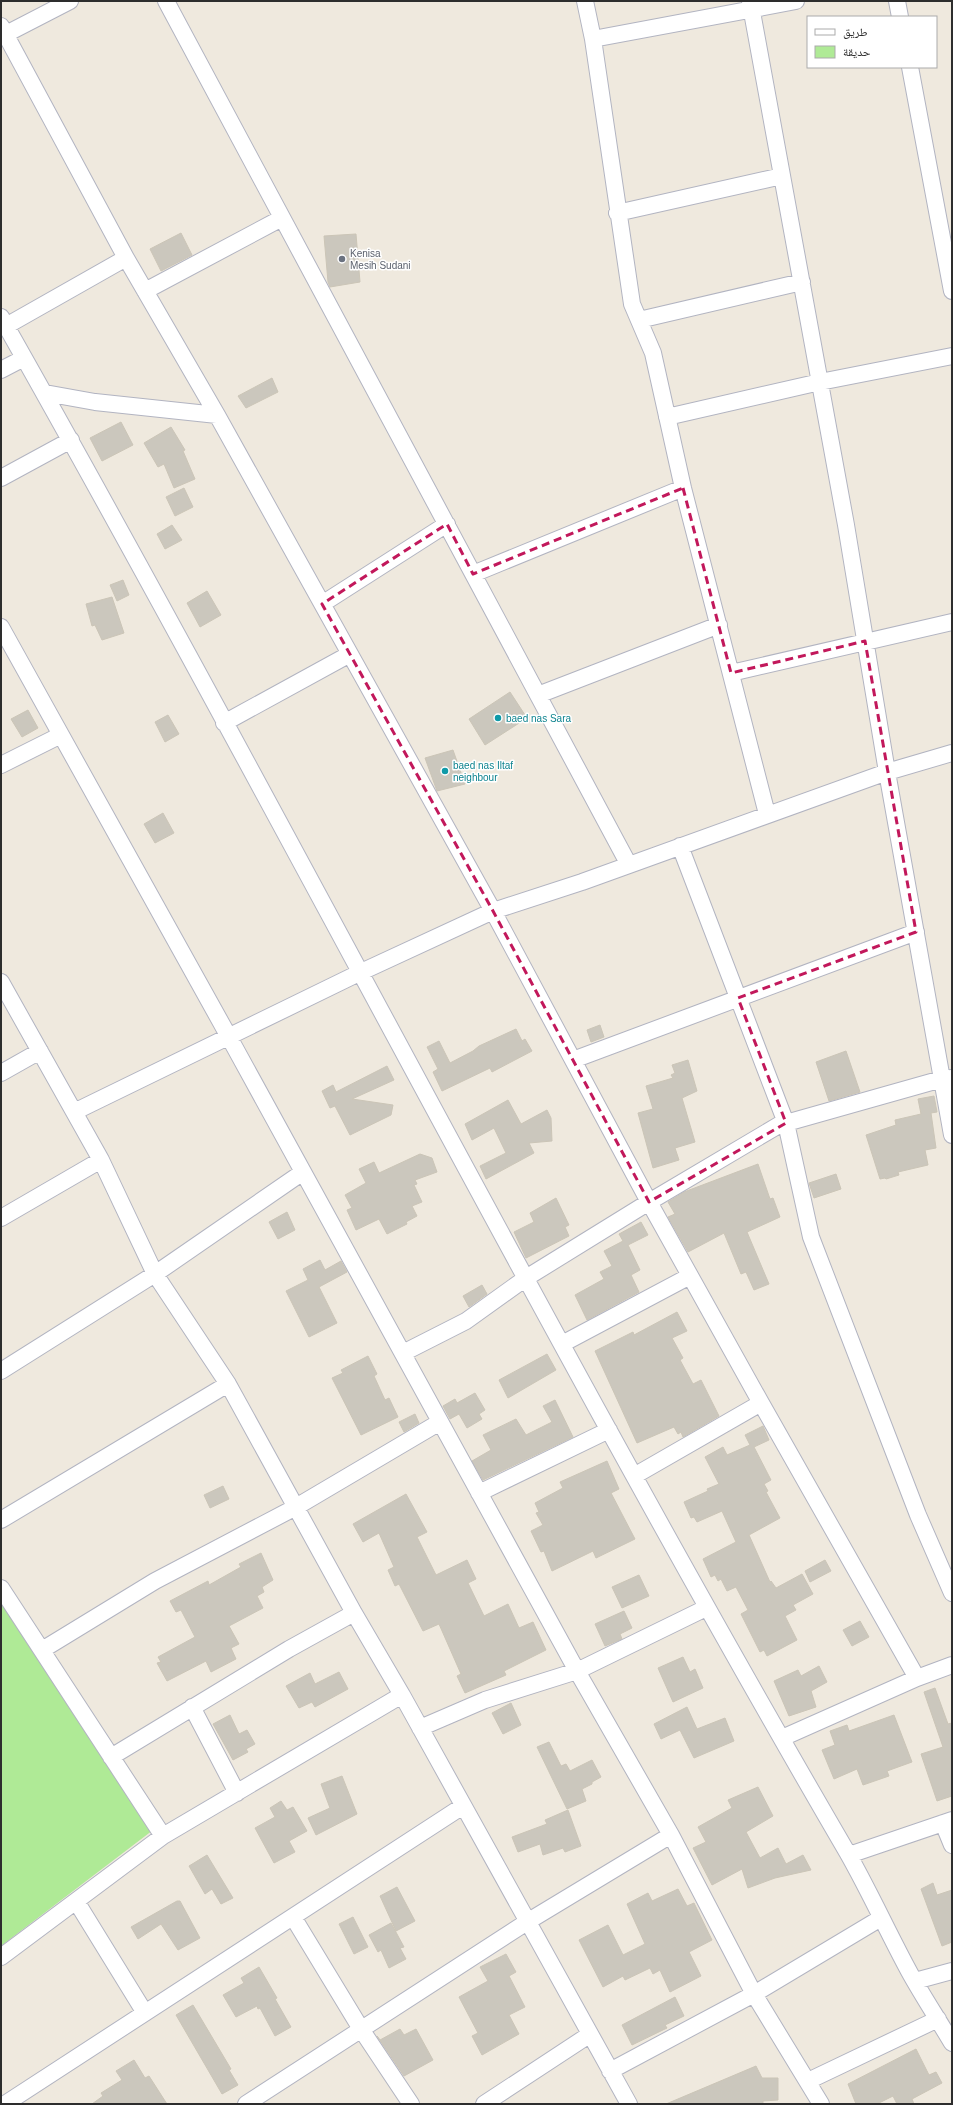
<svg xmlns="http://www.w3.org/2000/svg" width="953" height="2105" viewBox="0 0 953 2105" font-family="Helvetica,'Noto Naskh Arabic',sans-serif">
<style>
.green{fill:#afea96}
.building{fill:#cbc7bd;stroke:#cbc5b7}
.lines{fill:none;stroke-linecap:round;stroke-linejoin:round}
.minor-casing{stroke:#b2b4c1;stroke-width:18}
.minor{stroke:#fff;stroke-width:16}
.marked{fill:none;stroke:#c2185b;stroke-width:3;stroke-dasharray:8 5;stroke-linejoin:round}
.worship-dot{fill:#6b7280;stroke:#fff;stroke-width:1.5}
.culture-dot{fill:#0f9aa8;stroke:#fff;stroke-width:1.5}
.labels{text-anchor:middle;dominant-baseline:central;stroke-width:3;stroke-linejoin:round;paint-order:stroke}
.worship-label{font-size:10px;fill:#5b616d;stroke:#fff;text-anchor:start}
.culture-label{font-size:10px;fill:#0d838f;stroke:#fff;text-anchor:start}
</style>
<rect width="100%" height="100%" fill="#efe9de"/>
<path class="green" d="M1 1595 157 1827 1 1946Z"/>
<path class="building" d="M181 233 192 255 161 271 150 249Z
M356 234 360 282 330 287 328 282 324 236Z
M272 378 278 392 246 408 238 396Z
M121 422 133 445 102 461 90 438Z
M171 427 185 450 183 451 195 479 174 488 164 464 158 467 144 443Z
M184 488 193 507 175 516 166 497Z
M172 525 182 540 165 549 157 534Z
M123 580 129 595 117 601 110 585Z
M207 591 221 615 200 627 187 603Z
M112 597 124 633 102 640 95 625 92 626 86 604Z
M510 692 527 718 485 745 469 719Z
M28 710 38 728 22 737 11 719Z
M168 715 179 734 165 742 155 722Z
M453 750 465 784 437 791 425 758Z
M163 813 174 833 155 843 144 824Z
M600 1025 604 1037 591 1042 587 1030Z
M516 1029 522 1041 525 1039 532 1051 492 1072 490 1068 442 1091 433 1072 438 1069 427 1047 439 1041 450 1063 473 1051 479 1046Z
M846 1051 860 1092 829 1101 816 1062Z
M688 1060 697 1091 682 1098 695 1142 675 1148 679 1160 653 1168 638 1113 653 1109 646 1086 673 1078 671 1075 675 1073 672 1065Z
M387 1066 394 1080 352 1099 393 1105 391 1115 350 1135 335 1106 330 1108 322 1091 333 1085 336 1092Z
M934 1096 937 1112 931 1113 936 1148 925 1150 928 1165 898 1172 899 1175 886 1179 885 1178 880 1179 866 1135 896 1125 895 1120 921 1114 918 1099Z
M508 1100 521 1124 547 1110 551 1118 552 1141 529 1143 534 1153 486 1179 480 1166 506 1153 494 1128 472 1140 465 1124Z
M420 1154 432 1158 437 1172 415 1180 417 1184 414 1185 422 1202 412 1206 417 1216 406 1222 407 1224 387 1234 379 1219 356 1230 347 1210 352 1208 345 1195 366 1183 359 1169 374 1162 379 1173Z
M758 1164 770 1199 773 1198 780 1217 747 1232 769 1284 754 1290 746 1272 741 1274 724 1233 688 1252 668 1217 675 1214 668 1202 684 1192Z
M836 1174 841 1189 814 1198 809 1183Z
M556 1198 569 1225 565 1227 569 1236 526 1258 514 1232 534 1222 530 1213Z
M287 1212 295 1230 278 1239 269 1222Z
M641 1222 648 1235 628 1245 640 1270 631 1275 639 1292 587 1320 575 1295 604 1279 600 1272 612 1266 604 1251 623 1241 619 1234Z
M320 1260 325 1270 341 1261 347 1272 319 1287 337 1323 309 1337 286 1291 308 1280 303 1269Z
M482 1285 487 1294 469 1307 463 1296Z
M677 1312 687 1331 672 1338 683 1358 680 1360 693 1384 701 1380 719 1416 683 1437 681 1432 678 1434 674 1427 637 1443 595 1351 633 1332 634 1335Z
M547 1354 556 1370 508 1398 499 1380Z
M368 1356 377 1374 374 1376 385 1400 389 1398 398 1417 361 1435 332 1378 343 1373 341 1370Z
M475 1393 485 1410 479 1414 482 1419 467 1428 459 1414 450 1419 443 1406 455 1399 457 1403Z
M555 1400 573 1437 483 1480 472 1461 491 1450 483 1435 516 1419 526 1435 552 1422 543 1406Z
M415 1414 419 1423 404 1432 399 1422Z
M763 1426 769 1440 754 1447 771 1480 764 1484 768 1491 766 1492 780 1518 749 1535 770 1582 771 1581 776 1588 802 1574 813 1594 793 1605 796 1610 785 1616 797 1640 767 1656 764 1650 760 1652 741 1614 748 1610 736 1587 727 1591 721 1579 718 1581 715 1575 711 1577 703 1559 736 1542 722 1511 697 1522 694 1517 691 1518 684 1502 708 1491 707 1489 719 1484 705 1457 723 1447 727 1455 750 1445 745 1435Z
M607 1461 619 1489 611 1493 635 1539 596 1558 593 1551 552 1571 544 1551 541 1552 531 1531 543 1525 536 1513 539 1512 535 1503 563 1488 560 1482Z
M223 1486 229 1499 210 1508 204 1495Z
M406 1494 427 1532 417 1537 436 1575 467 1560 476 1579 468 1583 484 1616 508 1604 519 1628 533 1622 546 1650 504 1671 506 1675 465 1693 457 1676 461 1674 439 1624 423 1631 399 1584 395 1586 388 1570 394 1567 379 1533 363 1542 353 1524Z
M261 1553 273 1580 262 1587 264 1592 257 1596 263 1608 229 1626 239 1644 231 1648 236 1659 211 1672 206 1661 167 1681 157 1663 161 1662 158 1657 195 1637 181 1610 176 1612 170 1601 208 1581 209 1585 241 1567 239 1564Z
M825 1560 831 1571 810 1582 805 1571Z
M639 1575 649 1596 622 1608 612 1587Z
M624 1611 632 1628 620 1634 622 1639 605 1646 595 1624Z
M860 1621 869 1637 852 1646 843 1630Z
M683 1657 690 1672 695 1669 703 1688 673 1702 658 1668Z
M819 1666 827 1682 811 1691 816 1707 789 1716 774 1681 798 1670 801 1676Z
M339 1672 348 1689 315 1707 312 1702 299 1708 286 1686 310 1673 315 1684Z
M935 1688 948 1724 952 1723V1796L937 1801 921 1754 943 1747 924 1692Z
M511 1703 521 1725 503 1734 492 1713Z
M687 1707 697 1729 725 1718 734 1741 694 1758 680 1730 661 1739 654 1724Z
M230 1715 239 1734 247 1730 255 1744 246 1749 248 1752 233 1760 213 1724Z
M894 1715 912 1762 887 1771 889 1776 863 1785 857 1769 834 1779 822 1750 835 1745 830 1731 847 1725 849 1731Z
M549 1742 561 1766 566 1764 570 1771 592 1760 601 1777 592 1782V1784L582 1789 586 1801 567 1809 537 1747Z
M342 1776 357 1814 316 1835 308 1818 330 1808 321 1784Z
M758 1787 773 1816 746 1832 760 1858 778 1848 786 1864 803 1855 811 1870 775 1878 748 1888 742 1869 712 1885 693 1848 706 1842 698 1827 732 1808 728 1800Z
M281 1801 287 1810 293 1807 307 1831 289 1841 295 1852 274 1863 255 1828 275 1817 270 1808Z
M568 1810 581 1846 565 1852 563 1848 543 1855 540 1844 518 1852 512 1837 547 1824 545 1820Z
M207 1855 233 1898 221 1904 212 1889 205 1894 189 1866Z
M933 1883 937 1895 952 1890V1942L942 1946 921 1889Z
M397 1887 415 1921 396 1931 380 1896Z
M678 1889 687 1906 694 1903 712 1940 689 1952 701 1976 670 1992 660 1970 653 1974 650 1968 625 1980 623 1976 603 1987 579 1940 608 1925 623 1955 645 1944 627 1904 648 1893 652 1901Z
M177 1901H180L200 1938 178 1950 161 1924 138 1939 131 1927Z
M353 1917 368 1947 354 1954 339 1924Z
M391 1923 404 1947 400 1948 406 1959 389 1968 381 1950 378 1952 369 1935Z
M506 1954 516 1972 509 1976 525 2007 509 2015 519 2034 482 2055 472 2036 478 2033 459 1997 488 1981 480 1967Z
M259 1967 277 1998 275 1999 291 2027 275 2036 260 2008 258 2009 257 2006 236 2017 223 1995 244 1983 241 1978Z
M675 1997 684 2016 665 2025 667 2028 632 2045 622 2025Z
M193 2005 231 2069 229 2070 238 2085 222 2094 176 2015Z
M400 2029 404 2035 416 2029 433 2060 404 2076 377 2036 380 2040Z
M916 2049 929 2075 936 2072 942 2083 912 2099 914 2104H897L893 2096 877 2104H856L848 2084Z
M134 2060 145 2078 149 2076 167 2104H92L103 2096 101 2093 122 2080 116 2071Z
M756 2066 762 2078H778V2100L763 2101V2104H666Z"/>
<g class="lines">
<defs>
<path id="minor" d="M166 1 629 865
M585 1 593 39 632 304 653 353 683 488 767 814
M750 1 846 525 887 772 952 1135
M897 1 900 17
M1 26 126 258 217 415 493 911 649 1202 761 1403 917 1678
M6 34 70 1
M593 39 796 1
M910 67 952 291
M617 213 782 176
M145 291 282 218
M1 317C289 826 553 1348 847 1852 870 1892 889 1935 911 1975 924 1998 939 2021 952 2043
M639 320 802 282
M6 326 126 258
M1 370 24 358
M45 393 95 402 217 415
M667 417 820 382 952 356
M1 478 71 440
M473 574 683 488
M322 604 447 524
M1 627 229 1037 577 1671 671 1835 754 1994 821 2104
M731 673 952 622
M538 695 719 625
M224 723 350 654
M1 765 61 735
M680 846 786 1123 811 1237 918 1515 952 1593
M1 982 101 1160 155 1274 228 1384 354 1613 402 1695 629 2104
M573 1060 916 932
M1 1073 40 1051
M74 1112 359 973 493 911 582 882 887 772 952 753
M1 1218 101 1160
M562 1344 690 1276
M403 1353 466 1321 526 1278 649 1202 779 1125 942 1079 952 1078
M1 1371 155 1274 303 1172
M634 1476 761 1403
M479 1493 609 1430
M1 1520 228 1384
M1 1588 163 1836
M42 1650 155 1581 296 1507 440 1422
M192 1707 237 1793
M420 1728 485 1700 577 1671 706 1608
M782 1738 917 1678 952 1665
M111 1757 289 1649 354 1613
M943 1823 952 1845
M849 1855 952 1820
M76 1901 145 2013
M293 1917 361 2029 411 2104
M1 1957 163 1836 402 1695
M915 1981 952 1971
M610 2071 754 1994 881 1918
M808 2081 938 2019
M5 2104 463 1806
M246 2104 527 1922 671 1835
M484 2104 589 2035"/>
</defs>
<use href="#minor" class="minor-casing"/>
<use href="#minor" class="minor"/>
</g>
<path class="marked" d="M683 488 731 673 865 641 916 932 738 998 786 1123 649 1202 493 911 322 604 447 524 473 574Z"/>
<circle class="worship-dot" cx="342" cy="259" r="4"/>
<g class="culture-dot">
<circle cx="498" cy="718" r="4"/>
<circle cx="445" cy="771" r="4"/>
</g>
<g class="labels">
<g class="worship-label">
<text x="350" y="253">Kenisa<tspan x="350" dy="12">Mesih Sudani</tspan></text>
</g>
<g class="culture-label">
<text x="506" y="718">baed nas Sara</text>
<text x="453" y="765">baed nas Iltaf<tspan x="453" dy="12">neighbour</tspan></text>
</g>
</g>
<rect width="953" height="2105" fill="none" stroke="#2d2d2d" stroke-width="4"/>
<rect x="807" y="16" width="130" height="52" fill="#ffffff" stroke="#ababab"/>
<rect x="815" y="29" width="20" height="6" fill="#ffffff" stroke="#ababab"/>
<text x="843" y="36" font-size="12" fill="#2d2d2d">طريق</text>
<rect x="815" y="46" width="20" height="12" fill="#afea96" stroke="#ababab"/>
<text x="843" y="56" font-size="12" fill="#2d2d2d">حديقة</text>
</svg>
